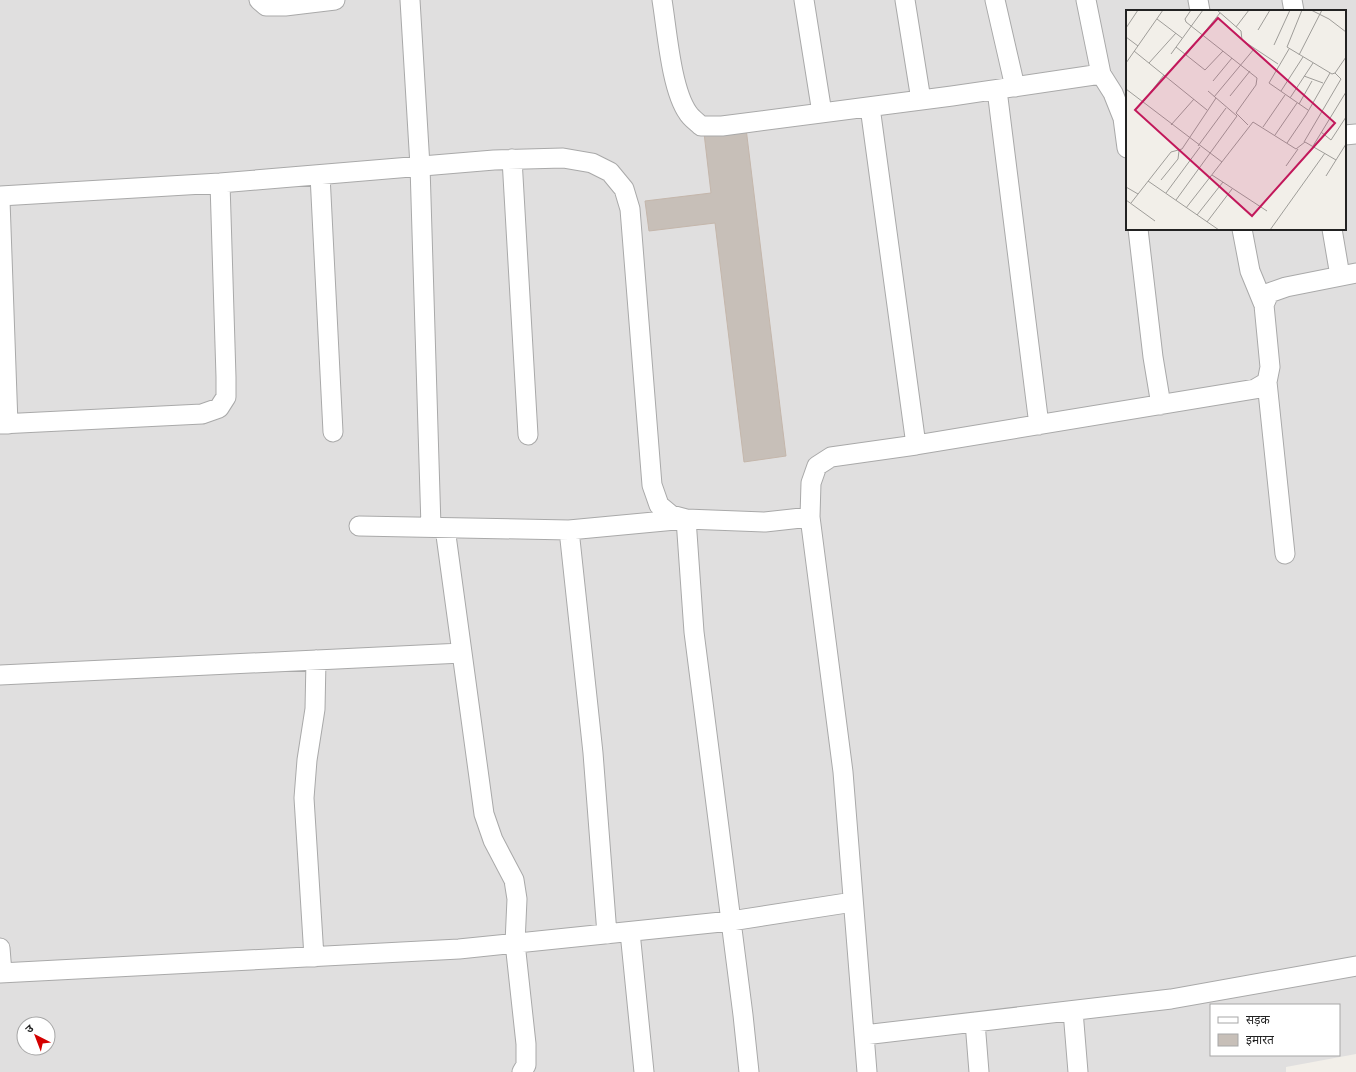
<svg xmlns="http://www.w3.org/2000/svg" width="1356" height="1072" viewBox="0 0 1356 1072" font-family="'Fira Sans Condensed','Noto Sans Devanagari',sans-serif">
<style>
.residential{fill:#e0dfdf;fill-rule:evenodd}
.building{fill:#c7bfb8;stroke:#c4b6ab}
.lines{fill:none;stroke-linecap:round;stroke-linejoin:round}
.minor-casing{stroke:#a9a9a9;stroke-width:21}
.minor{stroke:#fff;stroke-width:19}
.inset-road{fill:none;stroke:#9f9d99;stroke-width:1}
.view{fill:#c2185b;fill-opacity:0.15;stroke:#c2185b;stroke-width:2}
.inset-edge{fill:none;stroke:#222;stroke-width:2}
</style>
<rect width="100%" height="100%" fill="#f2efe9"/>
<path class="residential" d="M0 0H1356V1054L1286 1067V1072H0ZM1127 11H1345V229H1127ZM1211 1005H1339V1055H1211ZM24 1024H48V1048H24Z"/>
<path class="building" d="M746 128 786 456 744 462 715 223 649 231 645 201 711 193 704 133Z"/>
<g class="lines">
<defs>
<path id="minor" d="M259 0 266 6H285L335 0
M410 0 420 166 431 527
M662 0C667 30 671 89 688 113 691 118 697 122 701 126H722L952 96 1101 74
M804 0 822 113
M905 0 921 100
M995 0 1015 87
M1086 0 1101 74 1113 93 1123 118 1127 148
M1198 0 1200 11
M1292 0 1294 11
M997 90 1039 425
M870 107 916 445
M1345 135 1356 134
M512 159 528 435
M320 175 333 432
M0 196 220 183 494 160 563 158 592 163 610 172 624 189 630 209 652 485 659 505 671 515 686 519 765 522 810 517
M0 200 8 424
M1138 229 1153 357 1161 405
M1242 229 1250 271 1264 305
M1332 229 1340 276
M1267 382 1285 554
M0 424 202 414 219 408 226 397V377L220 183
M359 526 569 530 686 519 694 632 743 1015 749 1072
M445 528 484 814 493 840 514 880 517 899 515 943 526 1044V1065L522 1072
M569 530 593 753 607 934
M0 675 462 653
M630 932 644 1072
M0 948 2 973
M314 957 304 798 307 760 315 709 316 660
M0 973 459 949 731 921 853 902
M1073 1011 1078 1072
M975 1022 979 1072
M864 1035 1171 999 1356 966
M867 1072 843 772 810 517 811 483 817 466 831 457 916 445 1255 389 1267 382 1270 367 1264 305 1269 293 1286 287 1356 273"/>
</defs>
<use href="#minor" class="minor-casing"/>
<use href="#minor" class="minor"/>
</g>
<g transform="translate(1126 10)">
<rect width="220" height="220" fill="#f2efe9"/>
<path class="inset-road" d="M65 0 59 9 60 12 131 68 130 75 110 103 122 115M91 0 115 21 116 30 152 54M176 0 161 37 206 64 209 63 220 47M185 0 203 9 220 22M31 9 56 28M110 17 123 0M0 18 12 0M132 20 144 0M0 27 12 36M148 35 164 0M50 37 79 60 97 41M163 39 143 73 182 100M8 41 81 100M45 44 77 0M60 45 94 3M173 45 196 0M0 53 37 0M23 53 50 23M178 66 197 73M87 71 106 48M0 79 96 152M155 81 177 47M104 86 124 61M88 87 128 39M164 88 187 53M17 92 38 65M173 94 186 71M45 115 68 89M137 117 159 85M195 122 205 130 220 107M149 125 171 93M178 132 215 69 209 63M161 133 180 105 204 63M72 136 100 98M187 136 220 82M160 156 172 139M86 165 141 201M200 166 220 134M35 170 52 149 53 141M22 171 93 220M0 177 12 184M40 183 74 137M0 190 29 211M50 190 111 106 82 81M5 193 45 142 56 139 90 88M60 198 127 112 170 139 179 132 210 150M71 205 97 172M81 212 106 179M144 220 199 143"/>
<path class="view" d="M92 8 209 113 126 206 9 100Z"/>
<rect width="220" height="220" class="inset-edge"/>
</g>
<rect x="1210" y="1004" width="130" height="52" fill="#ffffff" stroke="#a7a7a7"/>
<rect x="1218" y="1017" width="20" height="6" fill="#ffffff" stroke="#a7a7a7"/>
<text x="1246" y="1024" font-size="12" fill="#222222">सड़क</text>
<rect x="1218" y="1034" width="20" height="12" fill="#c7bfb8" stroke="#a7a7a7"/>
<text x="1246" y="1044" font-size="12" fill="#222222">इमारत</text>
<g transform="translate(36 1036) rotate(318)"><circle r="19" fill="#ffffff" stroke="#a7a7a7"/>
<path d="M0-3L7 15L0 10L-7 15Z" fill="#d40000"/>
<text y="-6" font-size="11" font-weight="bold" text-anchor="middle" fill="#222222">उ</text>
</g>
</svg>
